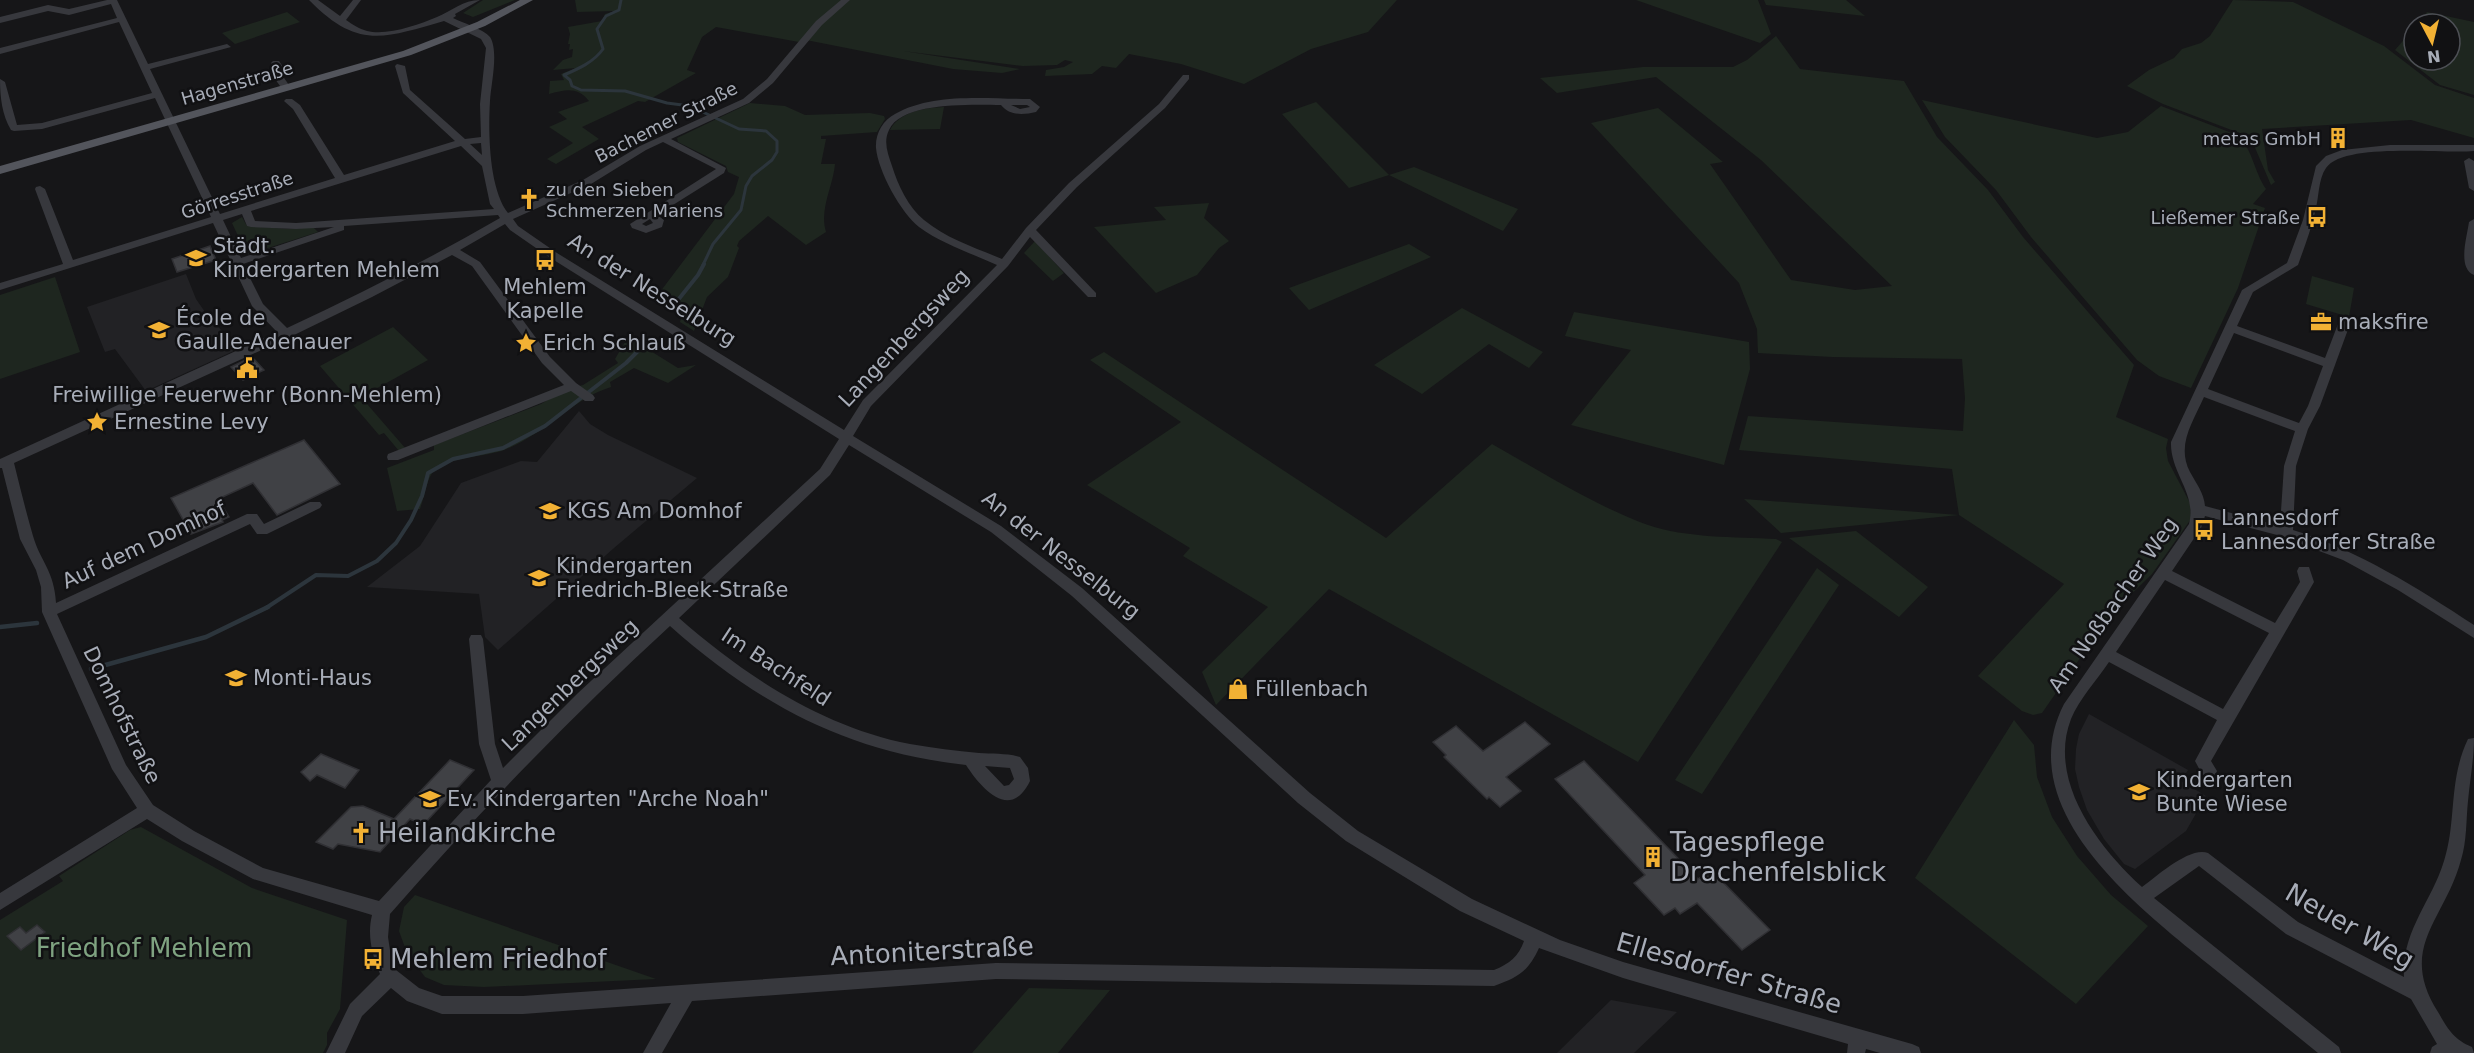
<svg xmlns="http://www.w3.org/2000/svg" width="2474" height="1053" viewBox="0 0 2474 1053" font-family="'DejaVu Sans',sans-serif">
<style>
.built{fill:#222225}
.green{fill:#1e261f}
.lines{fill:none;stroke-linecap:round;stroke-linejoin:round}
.stream-far2{stroke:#2c353c;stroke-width:3}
.stream-far1{stroke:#2c353c;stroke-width:4}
.stream{stroke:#2c353c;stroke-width:4.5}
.building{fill:#404145;stroke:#303034;stroke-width:1.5}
.minor{fill:#37383d;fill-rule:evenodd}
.major{fill:#53555c;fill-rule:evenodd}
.labels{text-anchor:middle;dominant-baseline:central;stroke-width:5;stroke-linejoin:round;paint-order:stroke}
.far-street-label{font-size:18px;fill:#a8adb8;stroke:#111113}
.far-poi-label{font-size:18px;fill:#a8adb8;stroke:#111113;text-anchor:end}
.poi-label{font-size:21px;fill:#a8adb8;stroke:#111113;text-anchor:start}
.street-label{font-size:21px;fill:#a8adb8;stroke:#111113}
.near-poi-label{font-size:26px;fill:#a8adb8;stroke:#111113;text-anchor:start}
.near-street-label{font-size:26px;fill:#a8adb8;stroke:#111113}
.near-park-label{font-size:26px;fill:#7fa381;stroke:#111113}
</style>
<rect width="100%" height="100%" fill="#161618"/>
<path class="built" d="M186 274 196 299 205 312 238 349 146 391 115 349 105 352 87 307Z
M579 411 590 424 608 435 697 478 614 548 498 650 485 637 479 594 367 587 420 546 461 483 521 461 537 462Z
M2089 714 2188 770 2181 781 2206 796 2186 831 2135 869 2124 864 2104 839 2087 810 2079 787 2075 769 2076 749 2079 734Z
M1611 1000 1677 1012 1634 1053H1557Z"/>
<path class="green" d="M483 0H515L473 17 463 13Z
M566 0H843L799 42 716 27 702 37 687 70 696 73 645 102 638 101 582 127 599 139 556 164 547 159 573 143 549 127 567 119 558 112 589 101C577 86 565 90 549 94L550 81 564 80 561 74 576 68 553 70 563 60 572 57 573 49 569 50 570 44H568L570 34 568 27 602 21 605 14 615 11 577 12 575 0Z
M849 0H1397L1368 32 1311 49 1244 84 1181 64 1129 54 1116 68 1102 66 1092 74 1045 76 1046 70 1064 67 1073 62 1065 60 1057 65 1023 66 903 51 1020 69 1002 73 953 69 806 40 821 23Z
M1636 0H1758L1771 34 1760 43Z
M1764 0H1846L1865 16 1766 5Z
M2233 0 2293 2 2384 46 2435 85 2474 98V138L2411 120 2262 129 2268 170 2275 182 2271 185 2253 143 2242 134 2163 104 2127 86 2149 70 2174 58 2182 49 2201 43 2210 36Z
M287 12 300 22 235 44 222 33Z
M2427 12 2474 22V95L2440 85 2395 50 2414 28V60H2450V24H2417Z
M1776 36 1800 69 1904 81 1937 137 1988 190 2023 237 2134 365 2116 417 2168 439 2166 448 2168 461 2190 503 2191 519 2152 574 2110 615 2042 713 2033 715 2022 711 1978 676 2064 584 1959 515 1781 533 1744 499 1959 515 1952 469 1739 450 1748 416 1963 431 1965 398 1962 359 1832 357 1758 353 1757 329 1739 283 1591 123 1658 108 1723 162 1710 164 1791 280 1855 290 1892 286 1761 160 1656 77 1557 93 1540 78 1643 67H1733L1747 60Z
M1922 100 2097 138 2128 132 2161 106 2237 135C2253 149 2254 172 2266 189L2253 204 2265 208 2238 288 2191 388 2159 376 2137 360 2031 237 1996 190 1945 137Z
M1316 102 1389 175 1414 167 1518 209 1503 231 1389 175 1349 188 1282 114Z
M750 103 785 106 805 115 870 113 884 116 885 119 877 132 821 136V139H826L821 164H835C833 187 819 209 826 232L806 245 768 216 739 241 737 246 739 248 728 277 707 297 694 331 680 322 685 306 660 292 734 194 739 177 728 172 726 166 678 142 677 138Z
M944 107 940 129 890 130C900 111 925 108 944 107Z
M1209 203 1204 218 1229 241 1219 248 1197 275 1156 293 1094 227 1166 220 1154 207Z
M242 217 247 226 289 229 313 227 318 232 249 254 246 253 232 223Z
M1035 241 1064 273 1053 281 1024 253Z
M1409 244 1431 257 1309 310 1289 288Z
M2312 276 2354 288 2349 317 2306 304Z
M55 277 80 352 0 379V295Z
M1462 308 1543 352 1529 368 1489 344 1422 394 1374 365Z
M1574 312 1749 342 1750 369 1724 465 1571 425 1631 350 1565 336Z
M393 327 428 360 361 397 406 449 399 451 384 433 379 435 320 366Z
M628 337 678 368 696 365 668 383 634 368 610 382 611 387C572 399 544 435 504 450 481 458 454 455 434 471 427 477 424 499 420 509L397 511 387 468 434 450V445L541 404 566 389 583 385 618 363 615 359Z
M1104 352 1386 538 1492 444C1542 472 1593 505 1648 525 1686 538 1735 537 1776 539L1782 542 1638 762 1329 589 1216 705 1202 672 1268 607 1183 556 1190 548 1087 485 1181 422 1090 360Z
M1856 531 1928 587 1899 617 1789 538Z
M1817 568 1839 585 1702 794 1675 780Z
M2014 720 2034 745 2037 777 2052 817 2077 856 2111 895 2148 926 2076 1004 1915 878Z
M141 827 252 888 347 920 340 1009 327 1033V1045L323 1053H0V920L63 881 59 876 130 830Z
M415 895 656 979 484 987 444 985 425 977 407 953 399 931 404 907Z
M1029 988 1110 990 1058 1053H972Z"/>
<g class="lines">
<path class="stream-far2" d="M621 0 619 10 606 16 597 29 603 49C594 62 578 69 564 75L570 80 572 86 581 90 625 91 667 103 690 106 739 129 766 131 777 141V152L772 160 752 176 746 186 741 210 713 244 703 265"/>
<path class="stream-far1" d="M674 305 698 275 704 264
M266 608 316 575 348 576 377 561 396 543 411 520 422 496 428 473 453 459 503 448 545 426 626 363 646 343"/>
<path class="stream" d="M0 627 37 623
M91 669 206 637 268 607"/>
</g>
<path class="building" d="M210 246 216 260 177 272 172 259Z
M252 357 264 370 243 380 231 367Z
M304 440 340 484 277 515 253 483 218 499 229 517 222 520 223 522 191 534 171 498Z
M1525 722 1550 744 1506 777 1521 791 1500 807 1489 797 1487 799 1444 757 1446 755 1433 742 1456 726 1483 751Z
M321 754 359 770 345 788 317 775 310 781 301 772Z
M450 760 474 770 423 825 410 819 380 852 338 844 333 849 316 842 351 807 363 806 394 819Z
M1584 761 1698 879 1711 870 1770 930 1742 950 1697 903 1680 914 1675 908 1664 915 1634 883 1645 875 1555 779Z
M37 925 45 932 21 950 7 936 20 927 26 933Z"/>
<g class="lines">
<path class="minor" d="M107 0H117L148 64 227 44 231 47 150 69 220 214 335 178 293 109 284 101 286 99H292L300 105 344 175 455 141 403 93 395 66 397 64 405 66 410 90 465 139 481 137 480 104 486 48 481 39 444 21C384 38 358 50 309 0H318L340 16 353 0H361L346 20C352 24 359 29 367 31 387 36 418 25 437 17 452 11 463 0 480 0L455 14 456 16 453 18C463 23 483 29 490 37 499 51 491 84 490 101 488 132 489 189 508 213L583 180 640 146 743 99 767 79 816 21 841 0H850L822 25 773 83 749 103 671 139 726 168 724 173 657 215 664 220 662 227 646 233 632 228 630 224 716 169 663 142 646 150 591 184 513 219 518 226 557 253 844 430 863 400 997 265C971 253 942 244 919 227 901 213 878 171 876 148 875 134 883 120 895 114 933 92 988 99 1030 99L1040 107 1036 112C1023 115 1010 116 1001 105 974 105 902 101 889 130 883 142 888 154 892 166 898 185 908 207 924 220 947 239 976 248 1002 259L1026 228 1069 183 1159 104 1183 75H1189V79L1165 108 1077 187 1036 230 1096 293V297H1088L1030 237 1008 266 871 406 853 436 1001 526 1082 588 1310 793 1358 831 1472 899 1560 940 1623 962 1912 1044 1919 1047 1921 1053H1880L1866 1049 1865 1053H1847L1848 1044 1623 978 1539 948C1528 972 1518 977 1494 986L996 979 692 1001 662 1053H643L671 1003 523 1014H442L407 1001 391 988 362 1016 345 1053H326L350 1004 380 974C372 955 367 935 372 915L253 879 182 841 147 819 0 910V893L137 808 112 769 42 612 41 587 36 570 20 539 2 468H0V459L277 332 252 306 213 223 0 290V283L63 264 35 189 36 187 40 186 45 189 73 260 211 217 155 98 42 129 14 131 11 130C2 115 0 97 0 79L5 82 17 125 42 123 152 93 119 22 0 54V48L117 18 111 4 69 15 48 11 0 23V17L48 5 69 9ZM1011 105H1027L1030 107 1020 109ZM481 143 482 155 470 144ZM461 146 482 166 490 204 494 209 296 223 255 221 251 211ZM242 214 247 226 251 227 296 229 334 227 241 258 223 220ZM498 215 500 218C431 258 360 294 287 328L263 304 243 264 344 230V226ZM650 219 653 223 646 226 642 224ZM505 224 510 230 549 257 839 439 820 469 578 693 503 768 495 744 483 639 481 635H471L469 639 479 744 491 780 379 901 263 868 194 831 153 805 126 765 57 614 250 524 257 534H267L320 508 322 505 320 502H310L264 524 257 514H247L56 603C54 570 41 563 33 536 26 512 20 487 14 463L290 337 372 297 452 255 472 266 542 363 564 385 388 454 387 457 388 460H398L571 391 585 401H593L595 398 593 395 576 383 550 357 480 262 460 250ZM849 445 991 532 1072 596 1298 803 1346 841 1460 911 1524 941C1519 956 1509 964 1494 970L996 963 523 996H442L419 988 396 970 391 957 388 937 390 914C478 813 571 717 670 626 759 705 847 752 966 765 981 788 1010 822 1030 781L1028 768 1020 757C1007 753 992 754 979 753 956 751 933 748 910 744 823 727 745 676 679 618L830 475ZM985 766 1010 768 1014 779 1009 785 1004 786Z
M273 61H279L285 70 282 75 291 88 289 90H283L272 75 275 70 271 63Z
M2390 145H2474V151C2442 154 2344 142 2326 168 2318 179 2319 199 2315 212 2311 230 2304 248 2298 265L2253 292 2237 326 2325 358 2338 324 2340 321H2348L2350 324 2320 406 2308 429 2296 466 2293 530C2359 551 2416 587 2474 625V638L2398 590 2343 560 2277 535 2205 516 2201 528 2172 571 2275 623 2300 582 2297 571 2299 567H2309L2314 582 2211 761 2217 771 2215 776 2209 778 2203 776 2195 761 2217 720 2109 662C2097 680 2079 699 2071 719 2047 781 2099 848 2142 887 2157 876 2190 846 2208 853L2298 922 2404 977C2401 932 2432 901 2444 861 2457 820 2448 781 2468 739L2474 738C2474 759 2470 779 2468 801 2466 820 2467 841 2461 860 2445 920 2397 947 2438 1012 2448 1029 2453 1039 2472 1047L2474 1053H2430L2432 1047 2437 1044 2411 999 2286 934 2199 866 2154 898 2339 1047 2341 1053H2318C2281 1023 2244 993 2208 964 2137 906 2010 809 2064 704L2189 524C2197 493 2170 473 2171 442L2242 290 2287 263 2303 220 2316 166 2326 156 2342 150ZM2234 333 2323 366 2308 406 2299 423 2208 389ZM2204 397 2295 431 2284 466 2280 526 2205 506C2204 493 2196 483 2190 472 2176 445 2193 422 2204 397ZM2165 580 2269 633 2223 709 2116 652Z
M2469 158 2474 161V191L2469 188 2464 161Z
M2474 219V275C2457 268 2467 237 2469 222Z"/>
<path class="major" d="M520 0H533L485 26 411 55 0 174V166L403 51 477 22Z"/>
</g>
<defs>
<symbol id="building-bare" viewBox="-9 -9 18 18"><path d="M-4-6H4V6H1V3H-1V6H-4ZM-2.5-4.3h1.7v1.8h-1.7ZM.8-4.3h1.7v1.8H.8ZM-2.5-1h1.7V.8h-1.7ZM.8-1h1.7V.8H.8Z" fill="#f2b134" stroke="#111113" stroke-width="2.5" paint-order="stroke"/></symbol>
<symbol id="church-bare" viewBox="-9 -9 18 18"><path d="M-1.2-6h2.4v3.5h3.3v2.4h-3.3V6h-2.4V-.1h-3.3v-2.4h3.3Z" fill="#f2b134" stroke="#111113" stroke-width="2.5" paint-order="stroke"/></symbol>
<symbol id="bus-bare" viewBox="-9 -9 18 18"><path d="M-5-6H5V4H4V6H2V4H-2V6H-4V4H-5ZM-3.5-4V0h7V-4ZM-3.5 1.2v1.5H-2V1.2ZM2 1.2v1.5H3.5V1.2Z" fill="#f2b134" stroke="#111113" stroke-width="2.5" paint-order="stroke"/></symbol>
<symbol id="school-bare" viewBox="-9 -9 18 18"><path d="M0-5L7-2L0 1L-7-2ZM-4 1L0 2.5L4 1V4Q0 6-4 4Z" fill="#f2b134" stroke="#111113" stroke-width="2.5" paint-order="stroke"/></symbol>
<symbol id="office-bare" viewBox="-9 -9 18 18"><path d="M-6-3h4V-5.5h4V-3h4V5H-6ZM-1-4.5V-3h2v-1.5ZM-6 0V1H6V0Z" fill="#f2b134" stroke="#111113" stroke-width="2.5" paint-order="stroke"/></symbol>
<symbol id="sight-bare" viewBox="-9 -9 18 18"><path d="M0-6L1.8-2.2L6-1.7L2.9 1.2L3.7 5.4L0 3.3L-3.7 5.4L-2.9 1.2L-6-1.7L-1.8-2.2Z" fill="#f2b134" stroke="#111113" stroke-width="2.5" paint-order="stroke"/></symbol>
<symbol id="civic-bare" viewBox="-9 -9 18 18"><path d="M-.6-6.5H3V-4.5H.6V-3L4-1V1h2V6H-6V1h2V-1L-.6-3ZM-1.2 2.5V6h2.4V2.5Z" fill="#f2b134" stroke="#111113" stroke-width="2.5" paint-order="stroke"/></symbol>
<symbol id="shop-bare" viewBox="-9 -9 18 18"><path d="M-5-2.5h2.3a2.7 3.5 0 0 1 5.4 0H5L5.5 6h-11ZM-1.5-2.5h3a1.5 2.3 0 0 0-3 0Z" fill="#f2b134" stroke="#111113" stroke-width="2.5" paint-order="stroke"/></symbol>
</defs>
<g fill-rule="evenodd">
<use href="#building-bare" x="2323" y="123" width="30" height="30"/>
<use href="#church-bare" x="514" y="184" width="30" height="30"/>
<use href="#bus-bare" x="2302" y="202" width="30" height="30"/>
<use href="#school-bare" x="181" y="243" width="30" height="30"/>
<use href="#bus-bare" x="530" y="245" width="30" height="30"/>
<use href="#office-bare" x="2306" y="307" width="30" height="30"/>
<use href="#school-bare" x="144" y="315" width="30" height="30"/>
<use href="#sight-bare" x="511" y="328" width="30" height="30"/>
<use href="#civic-bare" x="232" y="353" width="30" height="30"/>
<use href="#sight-bare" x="82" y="407" width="30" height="30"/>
<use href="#school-bare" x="535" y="496" width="30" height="30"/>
<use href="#bus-bare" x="2189" y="515" width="30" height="30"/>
<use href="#school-bare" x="524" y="563" width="30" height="30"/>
<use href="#school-bare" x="221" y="663" width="30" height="30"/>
<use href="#shop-bare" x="1223" y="674" width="30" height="30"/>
<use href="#school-bare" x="2124" y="777" width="30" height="30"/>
<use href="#school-bare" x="415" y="784" width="30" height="30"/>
<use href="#church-bare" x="346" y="818" width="30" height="30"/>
<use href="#building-bare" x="1638" y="842" width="30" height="30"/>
<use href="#bus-bare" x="358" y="944" width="30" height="30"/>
</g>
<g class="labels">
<g class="far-street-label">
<text transform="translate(237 83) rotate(-16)">Hagenstraße</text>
<text transform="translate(666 122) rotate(-27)">Bachemer Straße</text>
<text transform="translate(237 195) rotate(-18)">Görresstraße</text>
</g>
<g class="far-poi-label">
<text x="2321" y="138">metas GmbH</text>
<text x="546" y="189" text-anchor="start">zu den Sieben<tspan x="546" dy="21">Schmerzen Mariens</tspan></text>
<text x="2300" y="217">Ließemer Straße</text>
</g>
<g class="poi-label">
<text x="213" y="246">Städt.<tspan x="213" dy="24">Kindergarten Mehlem</tspan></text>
<text x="545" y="287" text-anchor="middle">Mehlem<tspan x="545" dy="24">Kapelle</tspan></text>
<text x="176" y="318">École de<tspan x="176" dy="24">Gaulle-Adenauer</tspan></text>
<text x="2338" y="322">maksfire</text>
<text x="543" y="343">Erich Schlauß</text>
<text x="247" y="395" text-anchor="middle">Freiwillige Feuerwehr (Bonn-Mehlem)</text>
<text x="114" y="422">Ernestine Levy</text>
<text x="567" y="511">KGS Am Domhof</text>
<text x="2221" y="518">Lannesdorf<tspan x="2221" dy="24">Lannesdorfer Straße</tspan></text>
<text x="556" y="566">Kindergarten<tspan x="556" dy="24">Friedrich-Bleek-Straße</tspan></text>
<text x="253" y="678">Monti-Haus</text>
<text x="1255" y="689">Füllenbach</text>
<text x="2156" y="780">Kindergarten<tspan x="2156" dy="24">Bunte Wiese</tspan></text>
<text x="447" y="799">Ev. Kindergarten "Arche Noah"</text>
</g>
<g class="street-label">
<text transform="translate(652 290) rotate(32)">An der Nesselburg</text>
<text transform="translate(904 338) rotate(-47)">Langenbergsweg</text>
<text transform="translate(144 545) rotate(-25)">Auf dem Domhof</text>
<text transform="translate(1061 555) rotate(38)">An der Nesselburg</text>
<text transform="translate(2113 605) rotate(-55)">Am Noßbacher Weg</text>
<text transform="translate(776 667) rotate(33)">Im Bachfeld</text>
<text transform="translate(570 685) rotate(-44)">Langenbergsweg</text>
<text transform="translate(122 715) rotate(64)">Domhofstraße</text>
</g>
<g class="near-poi-label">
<text x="378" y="833">Heilandkirche</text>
<text x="1670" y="842">Tagespflege<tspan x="1670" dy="30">Drachenfelsblick</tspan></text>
<text x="390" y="959">Mehlem Friedhof</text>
</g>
<g class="near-street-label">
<text transform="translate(2350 926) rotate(30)">Neuer Weg</text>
<text transform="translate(932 951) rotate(-3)">Antoniterstraße</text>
<text transform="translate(1729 973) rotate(16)">Ellesdorfer Straße</text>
</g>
<g class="near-park-label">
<text x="144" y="948">Friedhof Mehlem</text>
</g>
</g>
<g transform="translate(2432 42) rotate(173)"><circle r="28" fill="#111113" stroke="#4d4f55" stroke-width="1.5"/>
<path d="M0-4.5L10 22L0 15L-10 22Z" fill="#f2b134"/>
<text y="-9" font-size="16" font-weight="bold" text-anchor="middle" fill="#a8adb8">N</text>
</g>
</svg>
